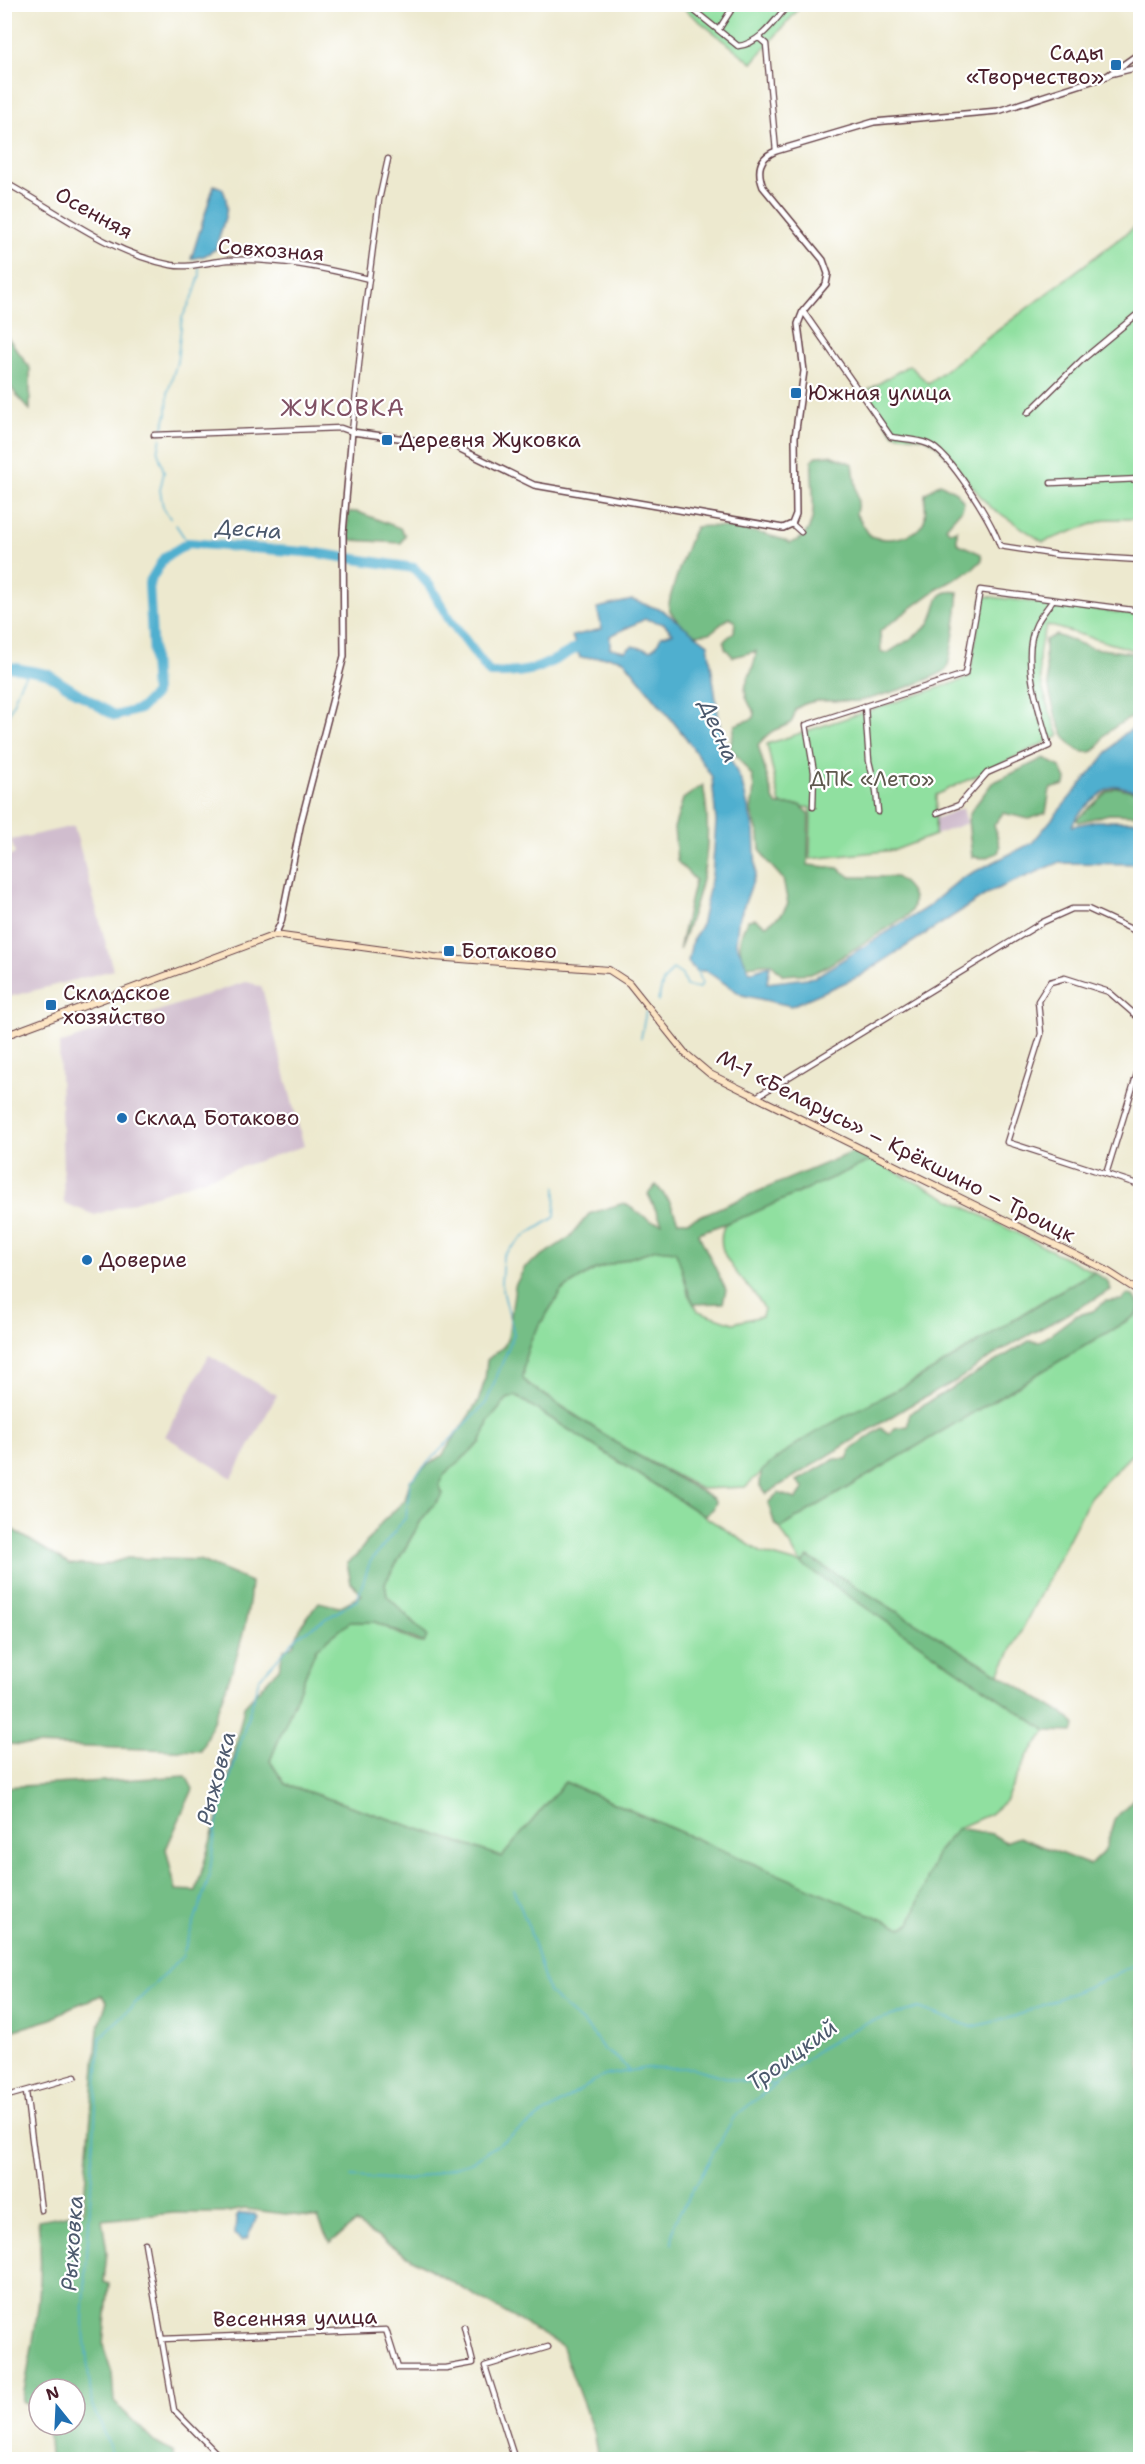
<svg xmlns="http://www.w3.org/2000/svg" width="1145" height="2464" viewBox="0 0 1145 2464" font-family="'Shantell Sans',sans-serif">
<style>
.industrial{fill:#d0bdce}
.green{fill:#90e0a0;stroke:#6d8066;stroke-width:1.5}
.forest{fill:#74be86;stroke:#5f6e58;stroke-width:1.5}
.water{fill:#50afcf;stroke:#4d677d;stroke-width:1.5;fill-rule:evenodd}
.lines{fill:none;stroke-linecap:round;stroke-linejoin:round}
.stream{stroke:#50afcf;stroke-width:1.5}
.river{stroke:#50afcf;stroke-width:10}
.minor-casing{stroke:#623d44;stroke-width:7}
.tertiary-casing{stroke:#623d44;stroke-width:8}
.secondary-casing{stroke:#623d44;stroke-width:8}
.minor{stroke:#fff;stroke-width:4.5}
.tertiary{stroke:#fff;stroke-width:5}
.secondary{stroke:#fce5c4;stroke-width:6}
.poi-dot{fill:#1f6fb2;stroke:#fff;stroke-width:2}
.labels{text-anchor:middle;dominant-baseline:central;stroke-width:4.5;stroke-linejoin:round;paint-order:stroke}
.poi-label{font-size:21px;fill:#4a1f2b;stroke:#fff;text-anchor:start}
.street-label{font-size:21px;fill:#4a1f2b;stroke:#fff}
.park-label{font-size:21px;fill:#5f594e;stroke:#fff}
.water-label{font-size:22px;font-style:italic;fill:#4c596d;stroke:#fff}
.quarter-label{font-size:24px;letter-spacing:1.5px;fill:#805164;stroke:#fff}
</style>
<rect width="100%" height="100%" fill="#fff"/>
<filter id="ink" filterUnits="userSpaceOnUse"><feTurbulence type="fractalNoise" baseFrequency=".0167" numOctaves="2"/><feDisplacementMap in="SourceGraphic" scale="12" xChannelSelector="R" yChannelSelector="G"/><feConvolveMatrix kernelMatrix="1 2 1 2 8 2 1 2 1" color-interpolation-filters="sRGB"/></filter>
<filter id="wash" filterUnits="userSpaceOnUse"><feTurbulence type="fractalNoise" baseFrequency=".008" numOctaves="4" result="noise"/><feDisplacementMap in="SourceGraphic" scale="24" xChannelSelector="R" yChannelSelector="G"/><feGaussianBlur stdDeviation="1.35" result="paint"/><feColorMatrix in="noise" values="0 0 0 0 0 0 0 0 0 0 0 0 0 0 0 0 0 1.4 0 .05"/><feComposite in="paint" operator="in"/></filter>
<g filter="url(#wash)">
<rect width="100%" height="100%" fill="#ede9cf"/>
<path class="industrial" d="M963 808 967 823 935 835 934 819Z
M74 826 113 970 5 998 4 858 15 854 11 840Z
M248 981 262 988 304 1146 95 1215 64 1203 59 1044Z
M209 1355 277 1395 232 1478 165 1436Z"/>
<path class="green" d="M679 5H802L752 63Z
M1140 223V519H1107L1043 542 989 506 936 444 925 438 894 434 865 392 909 365 928 383Z
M983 596 1140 615V652L1047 625C1029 666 1045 697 1059 736L936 795 935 835 895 850 810 859 811 808 780 804 767 744 969 678Z
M872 1160 1094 1272C1036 1302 983 1341 926 1374 864 1409 798 1437 745 1487L701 1489 626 1449 523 1380 525 1358 532 1337 562 1290 594 1270 656 1249 675 1250 683 1266 688 1294 698 1311 733 1323 762 1316 764 1309 761 1303C744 1278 710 1255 725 1224Z
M1140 1309V1446L1091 1496 999 1674 808 1558 802 1564 1047 1731 1028 1755 1005 1801 990 1814 958 1828 938 1851 910 1924 902 1928 565 1782 502 1857 285 1784 270 1761 316 1649 350 1622H375L416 1642 424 1643 427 1636 387 1596 385 1583 422 1519 443 1494 439 1485 443 1476 481 1442 488 1422 507 1399 516 1396 762 1553 801 1564 780 1528 1135 1316Z"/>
<path class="forest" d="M4 332 30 368V410C0 380 4 374 4 332Z
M830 455 853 464 858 501 856 514 870 536C885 542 914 539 923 523 928 515 924 503 925 494L940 483 956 492 964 502 962 509 946 527 950 532 957 530V543L981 554 982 560 973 569 936 590 880 631 881 652 888 653C900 644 917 637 927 626 940 613 929 588 958 592 960 596 950 666 946 670 927 682 881 697 858 701 839 703 811 695 795 710 793 725 790 724 777 729 770 731 763 739 758 745L774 801 778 805H800L809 813 808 865 838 868 851 877H896C910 887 921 901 907 916L824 968 813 973 783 975 771 963 747 966C736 951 739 934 748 920L755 919 766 925 781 915 788 904 783 879 766 860 760 849 759 835 751 812 754 788 752 776 730 747 735 725 754 718 755 713C733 683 755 679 756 651L733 657 725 648 724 641 734 632 735 621 729 618 710 633 695 635C687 631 671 616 669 608 667 600 691 533 696 527 718 524 771 533 790 543 826 533 809 486 812 460L817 456Z
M348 512H358L400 528 405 535 401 543 351 540 347 534Z
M1056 635 1092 648 1140 654V713C1129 719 1114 725 1105 735 1101 741 1098 751 1090 752 1054 757 1043 664 1045 640Z
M1044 758 1060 767 1066 779 1065 785 1050 789 1046 813 1029 819 1003 813 994 825 1000 847 998 853 984 858 972 857 968 820 971 811 992 783Z
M703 785C715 849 702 890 679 950L695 880 677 861 674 828 683 799Z
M1117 787 1140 793V815L1109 814 1079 822 1076 820 1108 791Z
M857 1150 872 1160 749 1215 698 1233 726 1290 723 1303 694 1304C684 1288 684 1268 675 1251L656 1249 594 1270 562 1290 532 1337 525 1358 523 1379 529 1385 626 1449 713 1498 716 1502 713 1509 704 1516 516 1396 507 1399 488 1422 481 1442 443 1476 439 1485 443 1494 422 1519 385 1583 387 1596 427 1636 424 1643 375 1622H350L316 1649 270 1761 285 1784 502 1857 565 1782 902 1928 910 1924 938 1851 958 1828 992 1834 1005 1842 1019 1837 1090 1865 1105 1850 1114 1820 1134 1798H1140V2458L598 2459 593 2431 561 2345 424 2266 355 2223 330 2243 318 2218 245 2209 223 2213H174L102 2220 107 2252 104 2282 109 2284 103 2345 112 2373 114 2402 156 2443 174 2453 175 2459H56L50 2455 48 2425H75V2389H39V2411L22 2402C34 2337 46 2286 38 2220L83 2212 98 2029 107 2001 102 1995 69 2008 52 2019 5 2033V1787L186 1776 193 1789 166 1849 176 1890 196 1891 231 1770 244 1706 279 1668 284 1649 293 1646 302 1624 319 1602 339 1607 362 1595 351 1583 347 1563 356 1556 381 1523 405 1500 410 1481 423 1468 442 1456 478 1402 485 1380 487 1360 504 1346 508 1337 515 1286 525 1267 570 1237 589 1214 624 1203 651 1221 662 1223 648 1194 656 1185 670 1202 678 1221H688Z
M1094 1272 1107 1281 1111 1290 1000 1351 956 1381 907 1407 766 1494 760 1486 761 1472C807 1429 872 1405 926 1374 983 1342 1036 1302 1094 1272Z
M1128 1294 1135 1297 1140 1306 1135 1316 780 1528 775 1525 768 1503 778 1493 796 1499 804 1488 797 1481 835 1459H847L851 1450 881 1428 890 1434 895 1428 908 1426 909 1414 1029 1341 1040 1342 1075 1316 1093 1311 1106 1301 1122 1300Z
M5 1525 69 1564 101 1566 127 1558 199 1560 251 1582C248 1641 222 1697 201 1751L5 1744Z
M808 1557 1070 1718 1076 1725 1073 1732 1047 1731 802 1564Z"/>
<path class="water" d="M214 185 222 188C234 210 220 226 216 249L204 256 191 259Z
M632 600 662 610 708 644 722 741 742 783 754 831 756 873 738 922 736 943 750 972 770 965 767 983 815 977 926 908 962 878 1032 843 1123 734 1140 725V792C1134 791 1124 786 1117 786 1104 787 1075 815 1072 826L1096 821H1140V864L1058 863 990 892 860 976 791 1006 742 995 706 971H696L688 962 692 941 701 926 712 875 716 822 712 777 686 738 624 660 610 657 580 658 572 636 602 629 597 608ZM645 619 664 624 673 633 661 636 657 645 650 650 632 646 625 651 610 648V636Z
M239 2214H254L257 2217 247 2239 241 2241 235 2234 236 2218Z"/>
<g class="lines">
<path class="stream" d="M161 433 167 414 168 392 177 362 182 318 194 294 200 275 199 267
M161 438 158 452 164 472 160 490 163 507 170 518
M176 525 188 543
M4 716 8 715C16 701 17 681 30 672
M658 1001 663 982 673 969 682 975 686 986 700 988 702 983 696 970
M641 1038 646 1011
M513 1889 529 1928 548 1992 589 2029 604 2050 617 2058 629 2071
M351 2177 410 2180 471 2162 602 2076 646 2068H693L735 2080 772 2084
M672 2244 674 2223 734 2117 818 2050 863 2024 919 2008 972 2027 1013 2017 1109 1978 1140 1961
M115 2460 92 2405 83 2322 100 2038 182 1957 209 1878 216 1826 259 1679 298 1636 357 1600 370 1562 406 1517 410 1481 486 1403 514 1334 501 1283 503 1256 523 1237 555 1217 556 1187"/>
<path class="river" d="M4 666 47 674 115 716 140 709 155 694 149 583 164 558 188 543 316 553 414 568 430 586 449 619 490 673C532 674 542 668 578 647L591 649"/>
</g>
</g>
<g filter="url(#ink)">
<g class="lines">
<defs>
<path id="minor" d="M686 4 738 46C760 44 775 20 789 4
M719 29 735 4
M759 38 766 44 776 151
M1111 74 1140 67
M4 182C58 211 109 253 171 265 190 269 210 261 229 260 276 258 324 268 369 279
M803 311 891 437C903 439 917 439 928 444 950 453 992 522 1000 546L1058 555 1140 560
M1028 413 1082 360 1140 312
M154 435 341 428 352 432 363 325 379 200 388 159
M1051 483 1140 479
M792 524 801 532
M865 706 869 761 876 790 878 812
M813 807 814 772 806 725 965 674 980 590 1140 611
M937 813 959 805 987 773 1049 746C1040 713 1020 658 1036 625 1040 616 1047 609 1052 601
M1140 1019 1109 992 1065 978 1050 982 1038 1001 1041 1034 1007 1142 1106 1174 1140 1064
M756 1097 1043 922 1072 909H1088L1140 933
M1106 1174 1140 1185
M26 2092 41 2210
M4 2097 75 2077
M145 2243 174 2410 223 2460
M162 2339 386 2330 398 2368H446L473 2363 464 2327
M515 2460 485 2366 548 2347"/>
<path id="tertiary" d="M275 935 281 922 301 822 344 656 343 533 352 432 452 445 534 485 783 528 792 524 796 514 795 437 804 371 798 324 803 311 826 284 828 274 823 260 763 187C757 171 758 158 776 151L874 122 998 111 1107 76 1140 53"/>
<path id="secondary" d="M4 1036 275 935 434 957 609 970 629 983 685 1053 710 1074 1104 1269 1140 1292"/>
</defs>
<use href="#minor" class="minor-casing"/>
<use href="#tertiary" class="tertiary-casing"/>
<use href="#secondary" class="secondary-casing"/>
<use href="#minor" class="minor"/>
<use href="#tertiary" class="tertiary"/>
<use href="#secondary" class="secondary"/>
</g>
</g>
<g class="poi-dot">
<rect x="1110" y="59" width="12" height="12" rx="3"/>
<rect x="790" y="387" width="12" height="12" rx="3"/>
<rect x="381" y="434" width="12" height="12" rx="3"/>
<rect x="443" y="945" width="12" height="12" rx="3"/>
<rect x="45" y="999" width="12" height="12" rx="3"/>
<circle cx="122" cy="1118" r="6"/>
<circle cx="87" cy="1260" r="6"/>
</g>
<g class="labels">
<g class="poi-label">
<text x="1104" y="53" text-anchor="end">Сады<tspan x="1104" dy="24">«Творчество»</tspan></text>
<text x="808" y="393">Южная улица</text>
<text x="399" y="440">Деревня Жуковка</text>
<text x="461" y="951">Ботаково</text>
<text x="63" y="993">Складское<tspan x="63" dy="24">хозяйство</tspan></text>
<text x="134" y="1118">Склад Ботаково</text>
<text x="99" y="1260">Доверие</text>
</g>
<g class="street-label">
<text transform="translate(94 213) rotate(29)">Осенняя</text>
<text transform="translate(271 250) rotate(4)">Совхозная</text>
<text transform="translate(896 1146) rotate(27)">М-1 «Беларусь» – Крёкшино – Троицк</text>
<text transform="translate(295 2318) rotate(-1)">Весенняя улица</text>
</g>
<g class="park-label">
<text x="872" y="779">ДПК «Лето»</text>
</g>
<g class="water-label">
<text transform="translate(249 529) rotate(4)">Десна</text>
<text transform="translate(719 731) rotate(66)">Десна</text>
<text transform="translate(216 1778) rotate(-75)">Рыжовка</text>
<text transform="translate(792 2055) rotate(-36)">Троицкий</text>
<text transform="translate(72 2243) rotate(-86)">Рыжовка</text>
</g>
<g class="quarter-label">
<text x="343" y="408">ЖУКОВКА</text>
</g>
</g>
<rect width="1145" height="2464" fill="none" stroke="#fff" stroke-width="24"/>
<g transform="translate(57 2407) rotate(342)"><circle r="28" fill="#ffffff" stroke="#b7a5aa" stroke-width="1.5"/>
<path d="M0-4.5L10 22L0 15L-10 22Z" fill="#1f6fb2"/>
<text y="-9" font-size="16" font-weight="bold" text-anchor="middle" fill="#4a1f2b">N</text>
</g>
</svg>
